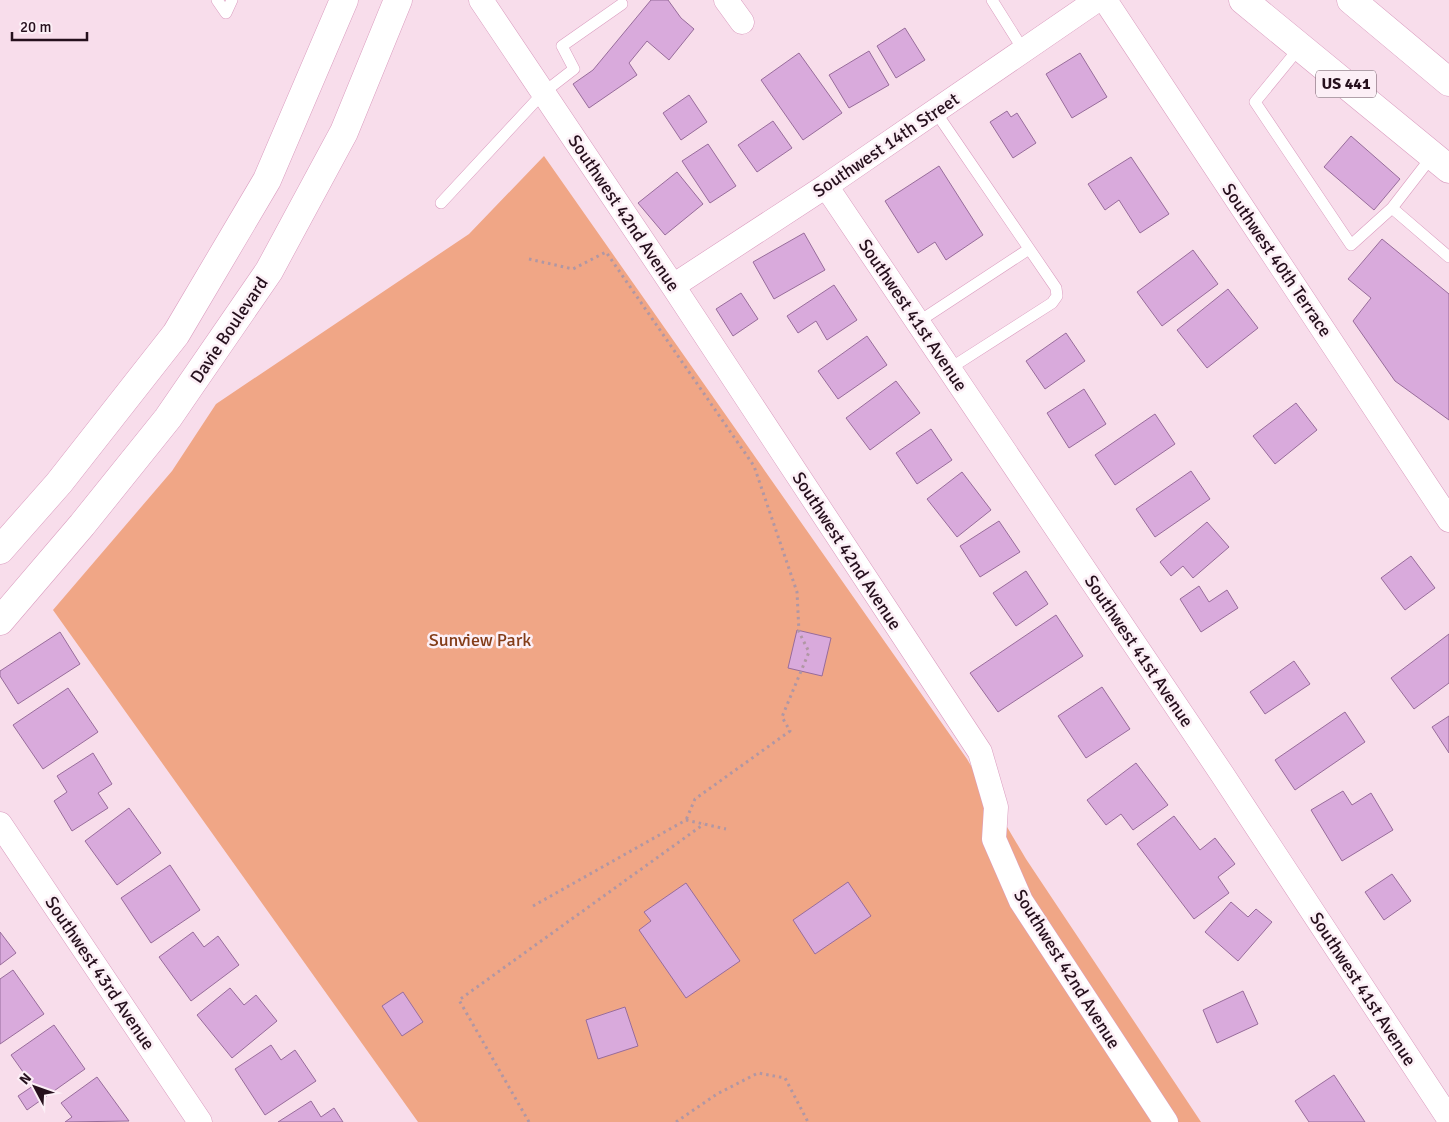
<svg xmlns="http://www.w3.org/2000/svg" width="1449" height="1122" viewBox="0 0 1449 1122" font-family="Signika,sans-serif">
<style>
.green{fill:#f0a686}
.building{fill:#d9aadc;stroke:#986c9b}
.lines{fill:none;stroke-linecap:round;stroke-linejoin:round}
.service-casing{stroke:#da9cbf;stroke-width:12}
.minor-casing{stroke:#da9cbf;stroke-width:25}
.secondary-casing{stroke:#da9cbf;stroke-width:29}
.primary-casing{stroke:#da9cbf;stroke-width:29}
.path{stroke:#b097a4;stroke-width:3;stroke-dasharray:2.5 4;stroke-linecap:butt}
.service{stroke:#fff;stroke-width:11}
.minor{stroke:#fff;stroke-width:24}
.secondary{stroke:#fff;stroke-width:28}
.primary{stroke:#fff;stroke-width:28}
.labels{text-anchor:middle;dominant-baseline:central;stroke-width:5;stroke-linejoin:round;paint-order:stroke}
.shield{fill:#fceff6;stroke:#66535e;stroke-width:1}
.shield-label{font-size:16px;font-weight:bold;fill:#26101d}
.street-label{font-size:18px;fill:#26101d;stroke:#fceff6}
.park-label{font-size:18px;fill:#833c18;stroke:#fceff6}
</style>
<rect width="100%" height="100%" fill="#f8ddeb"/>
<path class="green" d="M544 156 967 759 1026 859 1201 1122H418L53 610 172 471 216 404 469 234Z"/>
<path class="building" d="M651 0H668L681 18 694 29 669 60 647 41 629 63 637 75 589 108 573 84 593 70Z
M905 28 925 60 896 78 877 46Z
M869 51 889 85 849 108 829 75Z
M799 53 842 113 803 140 761 80Z
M1080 53 1107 97 1072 118 1046 74Z
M689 95 707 122 681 140 663 113Z
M1007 111 1011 117 1017 113 1036 143 1013 158 990 122Z
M773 121 792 148 757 172 738 145Z
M1351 136 1400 179 1374 210 1324 167Z
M708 144 736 186 710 203 682 161Z
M1131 157 1169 214 1140 233 1119 200 1105 210 1088 184Z
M939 166 983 235 946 260 935 242 918 253 885 201Z
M677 172 703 204 665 235 638 203Z
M804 233 825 270 774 299 753 262Z
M1382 239 1449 294V420L1395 381 1353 321 1371 298 1348 279Z
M1193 250 1218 284 1162 326 1137 292Z
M834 285 857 320 827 340 816 321 798 333 787 316Z
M1228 289 1258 328 1207 368 1177 330Z
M741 293 758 319 733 336 716 309Z
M1066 333 1085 361 1045 389 1026 361Z
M867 336 887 365 838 399 818 371Z
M896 381 920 413 870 450 846 418Z
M1084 389 1106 424 1069 448 1047 413Z
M1296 403 1317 430 1275 464 1253 436Z
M1155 414 1175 444 1115 485 1095 455Z
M931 429 952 460 917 484 896 453Z
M1191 471 1210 499 1155 537 1136 509Z
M962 472 991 510 957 537 927 499Z
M999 521 1020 552 980 577 960 546Z
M1207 522 1229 547 1193 578 1183 566 1171 576 1160 562Z
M1411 556 1435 588 1405 610 1381 578Z
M1026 571 1048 604 1016 626 993 593Z
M1199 586 1209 602 1227 590 1238 608 1201 632 1180 599Z
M1056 615 1083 656 998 712 970 673Z
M797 630 831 638 822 676 788 668Z
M60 632 80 664 18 704 0 676V671Z
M1449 634V683L1414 709 1391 678Z
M1294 661 1310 684 1265 714 1250 692Z
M1102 687 1130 729 1086 758 1058 716Z
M68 688 98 732 43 769 13 725Z
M1345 712 1365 742 1295 790 1275 760Z
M1449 716V753L1432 727Z
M93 753 112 784 98 793 108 808 72 831 54 801 67 792 57 776Z
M1136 763 1168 805 1133 830 1121 814 1106 825 1087 800Z
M1343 791 1352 805 1371 793 1393 830 1342 861 1311 810Z
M129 808 161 853 117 885 85 841Z
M1174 816 1200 850 1215 838 1235 864 1218 877 1229 893 1194 919 1137 844Z
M170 865 200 910 151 943 121 898Z
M1392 874 1411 901 1384 920 1365 892Z
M848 882 871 916 815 954 793 920Z
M686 883 740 961 686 998 639 930 651 921 644 912Z
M1231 902 1248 917 1256 909 1272 922 1238 961 1205 932Z
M0 932 16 953 0 965Z
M193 932 204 947 218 936 239 965 191 1001 159 957Z
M13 970 44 1014 0 1044V979Z
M230 988 244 1005 256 995 277 1021 232 1058 197 1015Z
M1243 991 1258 1024 1217 1043 1203 1010Z
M403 992 423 1022 402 1036 382 1006Z
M625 1007 638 1046 598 1059 586 1020Z
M54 1025 85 1069 27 1110 18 1096 33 1086 11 1055Z
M271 1045 281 1060 295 1050 316 1081 265 1115 235 1069Z
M1334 1075 1365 1122H1309L1295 1101Z
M97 1077 129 1121 65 1122 72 1117 61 1103Z
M311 1101 321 1117 334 1108 343 1122H278Z"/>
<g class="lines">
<defs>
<path id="service" d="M217 0 226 13 232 0
M992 0 1024 51
M1300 47 1255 102 1351 245 1392 208 1449 257
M935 111 1056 288 1057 296 1052 303 949 369
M441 203 543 93 574 69 562 46 622 4
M1392 208 1433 155
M918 322 1029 249"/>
<path id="minor" d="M481 0 673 286 980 752 996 807 994 839 1021 901 1166 1122
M726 0 742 22
M1105 0 1449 520
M826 186 1222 774 1449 1119
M673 286 826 186 1097 0
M0 824 200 1122"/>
<path id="secondary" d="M0 550 59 483 176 334 267 180 344 0
M0 621 82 525 168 418 269 271 344 132 398 0"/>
<path id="primary" d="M1243 0 1449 169
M1351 0 1449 82"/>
</defs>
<use href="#service" class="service-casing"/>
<use href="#minor" class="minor-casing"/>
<use href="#secondary" class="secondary-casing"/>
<use href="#primary" class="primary-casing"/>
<path class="path" d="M529 259 573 269 606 252 754 466 797 592 799 632 809 652 782 717 790 731 695 799 686 820
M533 906 686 820 726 829
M529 1122 459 1000 704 824
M676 1122 717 1094 758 1073 785 1078 808 1122"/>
<use href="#service" class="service"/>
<use href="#minor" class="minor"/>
<use href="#secondary" class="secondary"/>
<use href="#primary" class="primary"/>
</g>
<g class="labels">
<rect class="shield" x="1316" y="70.5" width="60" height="27" rx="4"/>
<g class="shield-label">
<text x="1346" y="84">US 441</text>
</g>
<g class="street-label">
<text transform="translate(886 145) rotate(-34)">Southwest 14th Street</text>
<text transform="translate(624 213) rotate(56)">Southwest 42nd Avenue</text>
<text transform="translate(1277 260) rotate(56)">Southwest 40th Terrace</text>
<text transform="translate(913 315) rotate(56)">Southwest 41st Avenue</text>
<text transform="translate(229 330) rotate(-56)">Davie Boulevard</text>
<text transform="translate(847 551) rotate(57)">Southwest 42nd Avenue</text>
<text transform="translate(1139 651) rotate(56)">Southwest 41st Avenue</text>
<text transform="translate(1067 969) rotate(58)">Southwest 42nd Avenue</text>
<text transform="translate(100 973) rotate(56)">Southwest 43rd Avenue</text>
<text transform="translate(1363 989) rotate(57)">Southwest 41st Avenue</text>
</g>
<g class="park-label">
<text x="480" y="640">Sunview Park</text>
</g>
</g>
<g transform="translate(35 1087) rotate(311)" stroke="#fceff6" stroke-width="4" paint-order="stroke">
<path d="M0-4L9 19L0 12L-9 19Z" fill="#26101d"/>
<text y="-8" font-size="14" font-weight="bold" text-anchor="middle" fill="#26101d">N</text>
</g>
<path d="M12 32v8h75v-8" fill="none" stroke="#26101d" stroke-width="2.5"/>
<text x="20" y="32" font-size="15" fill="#26101d" stroke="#fceff6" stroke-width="4" paint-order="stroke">20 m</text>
</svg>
